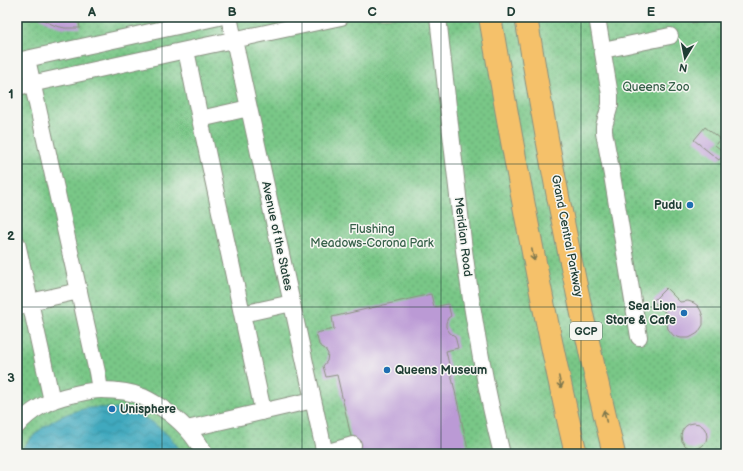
<svg xmlns="http://www.w3.org/2000/svg" width="743" height="471" viewBox="0 0 743 471" font-family="'Balsamiq Sans',sans-serif">
<style>
.grass{fill:url(#grass-dots);stroke:#4c825e}
.water{fill:url(#water-waves);stroke:#2f7379}
.building{fill:#bb9ad5}
.lines{fill:none;stroke-linecap:round;stroke-linejoin:round}
.minor-casing{stroke:#899080;stroke-width:18}
.highway-casing{stroke:#899080;stroke-width:24}
.minor{stroke:#fff;stroke-width:16}
.highway{stroke:#f5c16b;stroke-width:22}
.oneway{stroke:#7f784d}
.grid{fill:none;stroke:#1f3d34;stroke-width:1;stroke-opacity:0.55}
.poi-dot{fill:#1f6fb2;stroke:#f6f6f2;stroke-width:1.5}
.labels{text-anchor:middle;dominant-baseline:central;stroke-width:3;stroke-linejoin:round;paint-order:stroke}
.shield{fill:#f6f6f2;stroke:#60746d;stroke-width:1}
.shield-label{font-size:11px;font-weight:bold;fill:#1f3d34}
.park-label{font-size:12px;fill:#366049;stroke:#f6f6f2}
.poi-label{font-size:12px;font-weight:bold;fill:#1f3d34;stroke:#f6f6f2;text-anchor:end}
.street-label{font-size:12px;fill:#1f3d34;stroke:#f6f6f2}
.neatline{fill:none;stroke:#1f3d34;stroke-width:1.5}
.grid-label{font-size:13px;text-anchor:middle;font-weight:bold;fill:#1f3d34}
</style>
<defs>
<pattern id="grass-dots" width="8" height="8" patternUnits="userSpaceOnUse"><rect width="8" height="8" fill="#79c787"/><path d="M2 2h.1M6 6h.1" fill="none" stroke="#63a36f" stroke-width="1.8" stroke-linecap="round"/></pattern>
<pattern id="water-waves" width="16" height="10" patternUnits="userSpaceOnUse"><rect width="16" height="10" fill="#3fa9be"/><path d="M0 5q4-4 8 0t8 0" fill="none" stroke="#348b9b"/></pattern>
</defs>
<rect width="100%" height="100%" fill="#f6f6f2"/>
<filter id="ink" filterUnits="userSpaceOnUse"><feTurbulence type="fractalNoise" baseFrequency=".025" numOctaves="2"/><feDisplacementMap in="SourceGraphic" scale="8" xChannelSelector="R" yChannelSelector="G"/><feConvolveMatrix kernelMatrix="1 2 1 2 8 2 1 2 1" color-interpolation-filters="sRGB"/></filter>
<filter id="wash" filterUnits="userSpaceOnUse"><feTurbulence type="fractalNoise" baseFrequency=".012" numOctaves="4" result="noise"/><feDisplacementMap in="SourceGraphic" scale="16" xChannelSelector="R" yChannelSelector="G"/><feGaussianBlur stdDeviation="0.9" result="paint"/><feColorMatrix in="noise" values="0 0 0 0 0 0 0 0 0 0 0 0 0 0 0 0 0 1.4 0 .05"/><feComposite in="paint" operator="in"/></filter>
<g filter="url(#wash)">
<rect width="100%" height="100%" fill="#f3e3cd"/>
<path class="grass" d="M17 17H726V454H17Z"/>
<path class="water" d="M88 408C129 405 161 420 183 454H19C36 428 58 414 88 408Z"/>
<g id="blocks">
<path class="building" d="M39 17H78L80 28H65L56 26 49 23Z
M128 17H142L136 20 129 23Z
M691 17H714V18L692 23Z
M705 127 720 139 715 145 725 153 719 160 694 140Z
M666 288 680 302 688 301 694 303 698 306 701 311 703 317V325L698 333 693 336 689 338H681L674 336 668 329 666 320 667 314 653 301Z
M431 294 434 307 448 304 451 316 448 318 446 323V327L450 333 455 336 458 348 446 351 469 454H355L337 375 326 377 323 366 327 361 328 354 325 349 319 345 316 333 334 329 332 317Z
M681 436a13 13 0 1 1 26 0a13 13 0 1 1-26 0Z"/>
</g>
</g>
<g filter="url(#ink)">
<use href="#blocks" fill-opacity="0" stroke="#899080" stroke-width="1"/>
<g class="lines">
<defs>
<path id="minor" d="M229 17 325 454
M438 17 464 250C473 318 485 387 502 454
M597 17 610 95V105L604 126V132L612 175 639 337
M186 50 200 119 263 411
M603 50 670 36
M27 59 97 372 100 390
M17 61 219 17
M17 87 186 50 341 17
M200 119 249 108
M17 243 52 401
M17 307 30 302 79 291
M242 314 292 303
M17 426C30 410 51 399 71 395 81 393 91 390 101 390 114 390 132 392 143 397 160 405 179 419 191 434 196 440 200 447 205 454
M187 429 313 400
M325 453 353 445"/>
<path id="highway" d="M490 17C515 163 542 309 576 454
M526 17C550 164 579 310 614 454"/>
</defs>
<use href="#minor" class="minor-casing"/>
<use href="#highway" class="highway-casing"/>
<use href="#minor" class="minor"/>
<use href="#highway" class="highway"/>
</g>
<defs><path id="oneway-shaft" d="M-6 0H5M1.5-3L5.5 0L1.5 3" fill="none" stroke-width="1.6" stroke-linecap="round" stroke-linejoin="round"/></defs>
<g class="oneway">
<use href="#oneway-shaft" transform="translate(533 255) rotate(79)"/>
<use href="#oneway-shaft" transform="translate(560 382) rotate(78)"/>
<use href="#oneway-shaft" transform="translate(605 416) rotate(-103)"/>
</g>
</g>
<path class="grid" d="M162 17V454M302 17V454M441 17V454M581 17V454M17 164H726M17 307H726"/>
<g class="poi-dot">
<circle cx="690" cy="205" r="4"/>
<circle cx="684" cy="313" r="4"/>
<circle cx="387" cy="370" r="4"/>
<circle cx="112" cy="409" r="4"/>
</g>
<g class="labels">
<rect class="shield" x="570" y="322" width="32" height="18" rx="3"/>
<g class="shield-label">
<text x="586" y="331">GCP</text>
</g>
<g class="park-label">
<text x="656" y="87">Queens Zoo</text>
<text x="372" y="229">Flushing<tspan x="372" dy="14">Meadows-Corona Park</tspan></text>
</g>
<g class="poi-label">
<text x="682" y="205">Pudu</text>
<text x="676" y="306">Sea Lion<tspan x="676" dy="14">Store &amp; Cafe</tspan></text>
<text x="395" y="370" text-anchor="start">Queens Museum</text>
<text x="120" y="409" text-anchor="start">Unisphere</text>
</g>
<g class="street-label">
<text transform="translate(277 236) rotate(78)">Avenue of the States</text>
<text transform="translate(567 236) rotate(79)">Grand Central Parkway</text>
<text transform="translate(463 237) rotate(83)">Meridian Road</text>
</g>
</g>
<rect width="743" height="471" fill="none" stroke="#f6f6f2" stroke-width="44"/>
<g transform="translate(685 58) rotate(190)" stroke="#f6f6f2" stroke-width="3" paint-order="stroke">
<path d="M0-3L7 15L0 10L-7 15Z" fill="#1f3d34"/>
<text y="-6" font-size="11" font-weight="bold" text-anchor="middle" fill="#1f3d34">N</text>
</g>
<rect x="22" y="22" width="699" height="427" class="neatline"/>
<g class="grid-label">
<text x="92" y="16">A</text>
<text x="232" y="16">B</text>
<text x="372" y="16">C</text>
<text x="511" y="16">D</text>
<text x="651" y="16">E</text>
<text x="11" y="98">1</text>
<text x="11" y="240">2</text>
<text x="11" y="382">3</text>
</g>
</svg>
